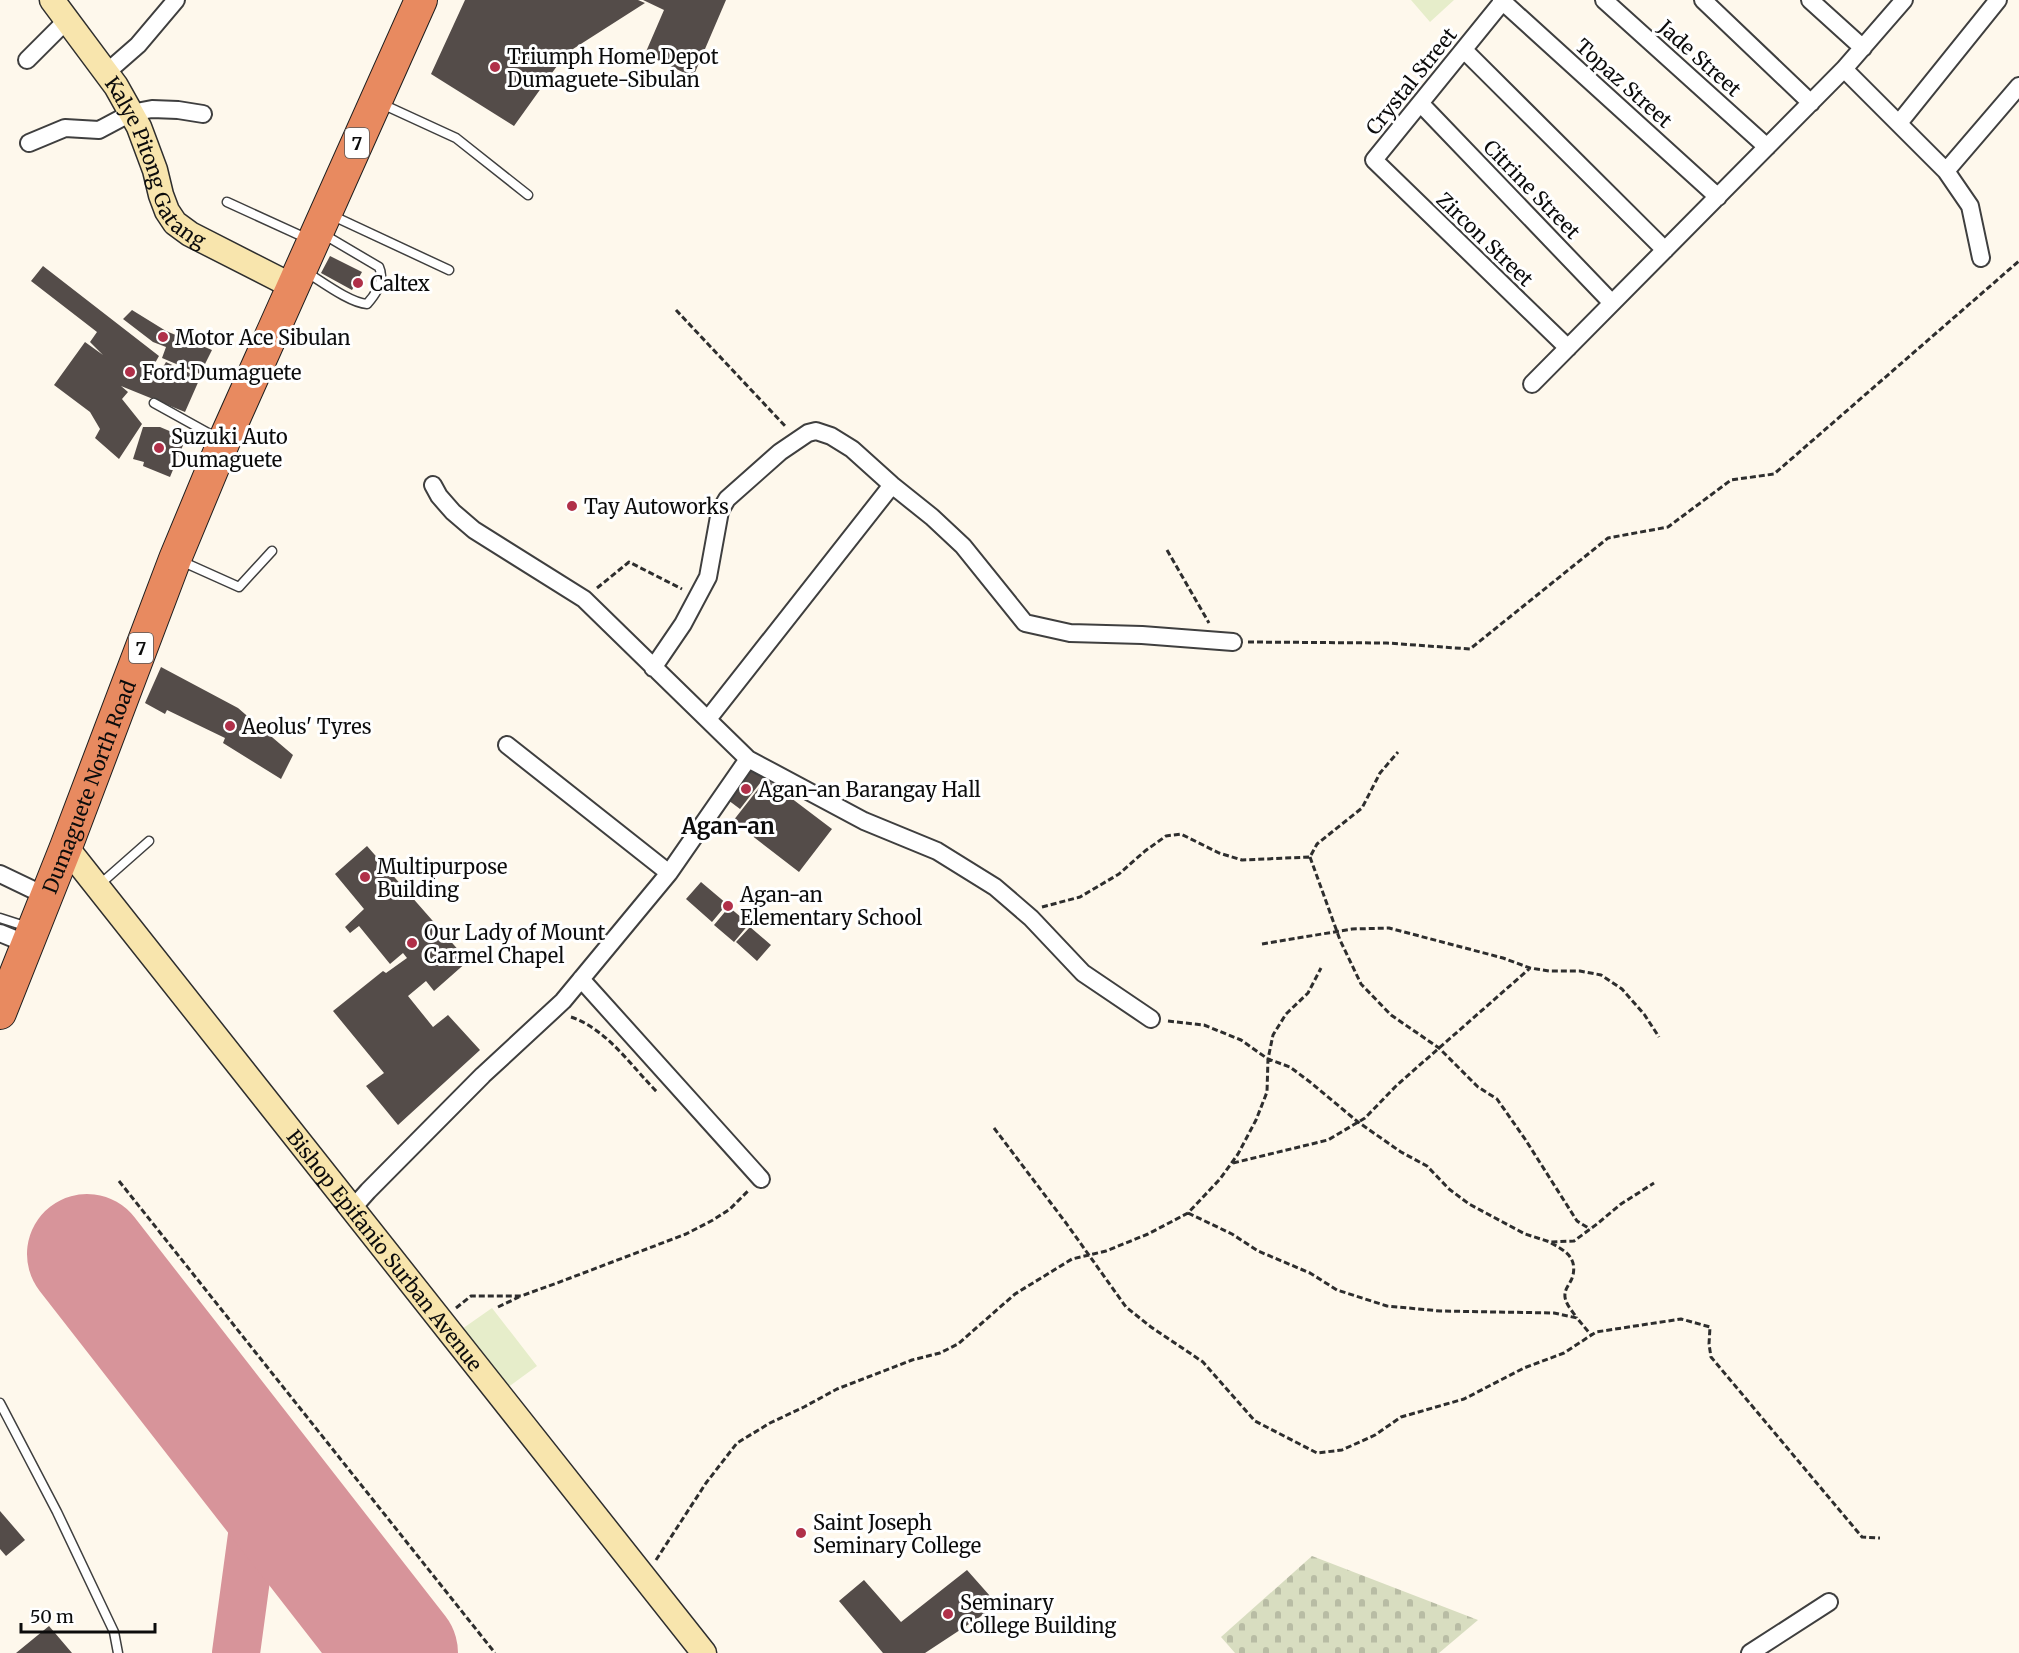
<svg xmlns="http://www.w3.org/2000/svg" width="2019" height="1653" viewBox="0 0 2019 1653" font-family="Merriweather,serif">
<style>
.cemetery{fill:url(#cemetery-stones)}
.pitch{fill:#e6edca}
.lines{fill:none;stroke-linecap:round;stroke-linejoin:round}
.taxiway{stroke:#d7949a;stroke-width:48}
.runway{stroke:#d7949a;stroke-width:120}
.building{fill:#544c49}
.lane-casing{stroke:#3f3f3f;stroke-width:11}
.street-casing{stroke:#3f3f3f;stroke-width:20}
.secondary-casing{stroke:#2e2e2e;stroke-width:27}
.highway-casing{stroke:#1d1d1d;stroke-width:34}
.path{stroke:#2e2e2e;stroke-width:3;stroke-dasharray:6 3;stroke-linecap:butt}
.lane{stroke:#fff;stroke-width:8}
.street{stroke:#fff;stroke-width:16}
.secondary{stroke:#f8e5ad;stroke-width:24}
.highway{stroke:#e88a60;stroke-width:32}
.poi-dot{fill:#b03049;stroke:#fff;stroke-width:2}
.labels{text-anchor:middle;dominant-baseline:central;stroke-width:6;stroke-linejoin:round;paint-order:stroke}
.shield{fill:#fff;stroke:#555;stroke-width:1.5}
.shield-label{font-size:18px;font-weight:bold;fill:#0c0c0c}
.poi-label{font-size:20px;fill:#0c0c0c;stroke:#fff;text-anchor:start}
.street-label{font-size:20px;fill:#0c0c0c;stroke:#fff}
.quarter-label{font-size:22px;font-weight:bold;fill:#0c0c0c;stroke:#fff}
</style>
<defs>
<pattern id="cemetery-stones" width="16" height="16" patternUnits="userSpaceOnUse" patternTransform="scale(1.5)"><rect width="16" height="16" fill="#d8ddc0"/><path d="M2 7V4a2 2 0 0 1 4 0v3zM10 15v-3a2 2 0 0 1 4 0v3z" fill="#b8bca4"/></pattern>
</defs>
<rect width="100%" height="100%" fill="#fef8ec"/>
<path class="cemetery" d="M1312 1556 1478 1620 1439 1653H1235L1221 1637Z"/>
<path class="pitch" d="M1411 0H1454L1430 22Z
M492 1308 537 1366 507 1388 462 1329Z"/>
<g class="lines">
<path class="taxiway" d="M236 1653 260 1476"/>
<path class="runway" d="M87 1254 398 1653"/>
</g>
<path class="building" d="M465 0H638L645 3 573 49 562 59 514 126 431 74Z
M643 0H726L693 77 645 54 664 10Z
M330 256 362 272 352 290 321 273Z
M43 266 159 356 151 370 159 374 166 362 200 378 185 412 121 386 128 392 122 399 142 424 119 459 95 438 100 429 90 412 54 385 85 342 103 355 90 342 97 332 31 281Z
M132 310 166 331 212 350 200 374 162 358 166 347 153 342 123 319Z
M143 427H160L186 438 170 477 143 466 144 462 133 459Z
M161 667 238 708 293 755 281 779 223 743 225 738 167 710 165 714 145 703Z
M752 769 764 778 740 809 728 800Z
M766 779 832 829 799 872 733 821Z
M367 846 468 961 434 991 426 981 408 996 433 1027 448 1015 480 1050 398 1125 366 1086 384 1073 333 1011 383 971 386 973 407 958 403 953 390 964 359 926 350 933 345 927 364 909 335 874Z
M701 882 727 904 712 922 686 899Z
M729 907 749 924 734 942 714 925Z
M750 927 771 945 757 961 736 942Z
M0 1511 25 1540 6 1556 0 1549Z
M967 1570 998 1605 925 1653H883L839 1601 864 1580 901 1622Z
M49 1626 72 1653H16Z"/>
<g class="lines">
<defs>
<path id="lane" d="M382 104 456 138 528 195
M227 202 308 239
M331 215 449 270
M306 272C321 281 350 303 367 304 376 294 385 280 379 267L323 234
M154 403 219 439
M181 561 239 587 272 551
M98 886 149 841
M0 918 28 927
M0 1403 57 1512 114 1632 118 1653"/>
<path id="street" d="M1501 0 1718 197
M1604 0 1767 147
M1703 0 1811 103
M1810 0 1863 48
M1503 1 1374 160 1568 348
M1464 50 1665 250
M27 60 67 20
M1844 69 1946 171 1970 206 1981 258
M106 73 138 45 176 0
M1421 104 1612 303
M1899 123 1998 0
M29 143 65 128 99 130 131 113 152 109 178 110 203 114
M1946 171 2019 86
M1532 384 1844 69 1904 0
M433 485 439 496 453 512 474 530 584 599 748 759 864 821 937 851 995 887 1031 918 1083 973 1151 1019
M653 668 683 624 708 577 720 511 727 499 780 452 808 433 816 431 831 436 852 449 892 485 932 517 963 546 1025 623 1070 633 1142 635 1233 642
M708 719 892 485
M507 745 669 873
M0 874 46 896
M0 933 27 944
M581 979 761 1179
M352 1209 368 1191 483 1075 563 1001 669 873 748 759
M1750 1653 1829 1602"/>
<g id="secondary">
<path id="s1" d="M52 0 116 86 139 127 155 170 161 195 167 211 175 223 190 234 292 286"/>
<path id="s2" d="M66 847 704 1653"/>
</g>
<g id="highway">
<path id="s3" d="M0 1013 66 847 175 559 224 441 421 0"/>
</g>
</defs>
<use href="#lane" class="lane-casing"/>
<use href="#street" class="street-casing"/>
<use href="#secondary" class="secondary-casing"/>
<use href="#highway" class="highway-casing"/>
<path class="path" d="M676 310 786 427
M1167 550 1209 623
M597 588 629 562 682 589
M1248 642 1387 643 1470 649 1608 538 1668 527 1731 480 1774 474 2019 261
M1310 857 1340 940 1361 984 1391 1015 1439 1048 1478 1087 1497 1099 1525 1139 1577 1221 1590 1229
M1042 907 1080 897 1119 874 1145 851 1166 836 1181 834 1219 853 1242 860 1310 857 1317 844 1362 808 1380 773 1398 752
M1262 944 1352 929 1389 928 1503 958 1530 968 1549 971H1580L1601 975 1622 989 1644 1014 1659 1037
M571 1017C607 1029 632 1067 658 1093
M1168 1021 1204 1025 1241 1040 1268 1059 1290 1067 1310 1082 1358 1122 1401 1152 1427 1166 1449 1189 1469 1204 1525 1234 1550 1242 1574 1241 1597 1224 1621 1204 1654 1183
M994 1128 1066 1223 1126 1307 1151 1327 1203 1362 1255 1421 1317 1453 1342 1450 1375 1435 1401 1417 1464 1399 1524 1368 1564 1353 1596 1332 1681 1319 1710 1327 1709 1344 1711 1357 1862 1537 1880 1538
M1233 1163 1328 1140 1365 1118 1397 1085 1529 969
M119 1181 495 1653
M1188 1213 1232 1234 1258 1251 1310 1273 1337 1290 1387 1306 1440 1311 1554 1313 1577 1318 1591 1335
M1551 1243C1564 1250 1577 1257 1573 1275 1571 1284 1564 1288 1565 1297 1566 1305 1573 1312 1577 1318
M498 1307 519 1297
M456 1308 471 1296H521L557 1283 686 1234 713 1220 730 1209 749 1190
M656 1560 706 1483 737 1443 770 1423 804 1407 837 1389 912 1360 940 1353 958 1344 1015 1294 1072 1259 1106 1251 1148 1234 1188 1213 1220 1179 1238 1154 1256 1120 1267 1092 1268 1059 1273 1035 1286 1014 1308 993 1321 968"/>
<use href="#lane" class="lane"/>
<use href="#street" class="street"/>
<use href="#secondary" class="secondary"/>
<use href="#highway" class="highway"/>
</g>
<g class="poi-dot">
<circle cx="495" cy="67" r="6"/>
<circle cx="358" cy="283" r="6"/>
<circle cx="163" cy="337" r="6"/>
<circle cx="130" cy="372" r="6"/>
<circle cx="159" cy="448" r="6"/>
<circle cx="572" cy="506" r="6"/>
<circle cx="230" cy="726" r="6"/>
<circle cx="746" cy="789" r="6"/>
<circle cx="365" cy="877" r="6"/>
<circle cx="728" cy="906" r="6"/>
<circle cx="412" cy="943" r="6"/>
<circle cx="801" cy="1533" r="6"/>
<circle cx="948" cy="1614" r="6"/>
</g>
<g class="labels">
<g class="shield">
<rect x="345" y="128" width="24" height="30" rx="4.5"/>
<rect x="129" y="633" width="24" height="30" rx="4.5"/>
</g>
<g class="shield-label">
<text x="357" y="143">7</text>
<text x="141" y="648">7</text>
</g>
<g class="poi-label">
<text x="507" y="56">Triumph Home Depot<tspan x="507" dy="23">Dumaguete-Sibulan</tspan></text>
<text x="370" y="283">Caltex</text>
<text x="175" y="337">Motor Ace Sibulan</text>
<text x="142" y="372">Ford Dumaguete</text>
<text x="171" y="436">Suzuki Auto<tspan x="171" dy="23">Dumaguete</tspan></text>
<text x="584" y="506">Tay Autoworks</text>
<text x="242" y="726">Aeolus' Tyres</text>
<text x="758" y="789">Agan-an Barangay Hall</text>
<text x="377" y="866">Multipurpose<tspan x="377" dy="23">Building</tspan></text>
<text x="740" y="894">Agan-an<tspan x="740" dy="23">Elementary School</tspan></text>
<text x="424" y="932">Our Lady of Mount<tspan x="424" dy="23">Carmel Chapel</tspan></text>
<text x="813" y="1522">Saint Joseph<tspan x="813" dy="23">Seminary College</tspan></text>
<text x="960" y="1602">Seminary<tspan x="960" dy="23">College Building</tspan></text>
</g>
<g class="street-label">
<text transform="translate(1700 58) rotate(42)">Jade Street</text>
<text transform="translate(1411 81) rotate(-51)">Crystal Street</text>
<text transform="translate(1624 83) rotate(42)">Topaz Street</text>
<text stroke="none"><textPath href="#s1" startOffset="195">Kalye Pitong Gatang</textPath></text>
<text transform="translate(1532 189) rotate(46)">Citrine Street</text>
<text transform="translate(1485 239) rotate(44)">Zircon Street</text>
<text stroke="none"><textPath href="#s3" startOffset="243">Dumaguete North Road</textPath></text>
<text stroke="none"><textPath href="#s2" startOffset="514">Bishop Epifanio Surban Avenue</textPath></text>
</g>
<g class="quarter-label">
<text x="728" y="826">Agan-an</text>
</g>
</g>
<path d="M21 1623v9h134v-9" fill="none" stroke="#0c0c0c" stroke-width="3"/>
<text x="30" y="1623" font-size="18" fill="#0c0c0c" stroke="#ffffff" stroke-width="4.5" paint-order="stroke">50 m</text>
</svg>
